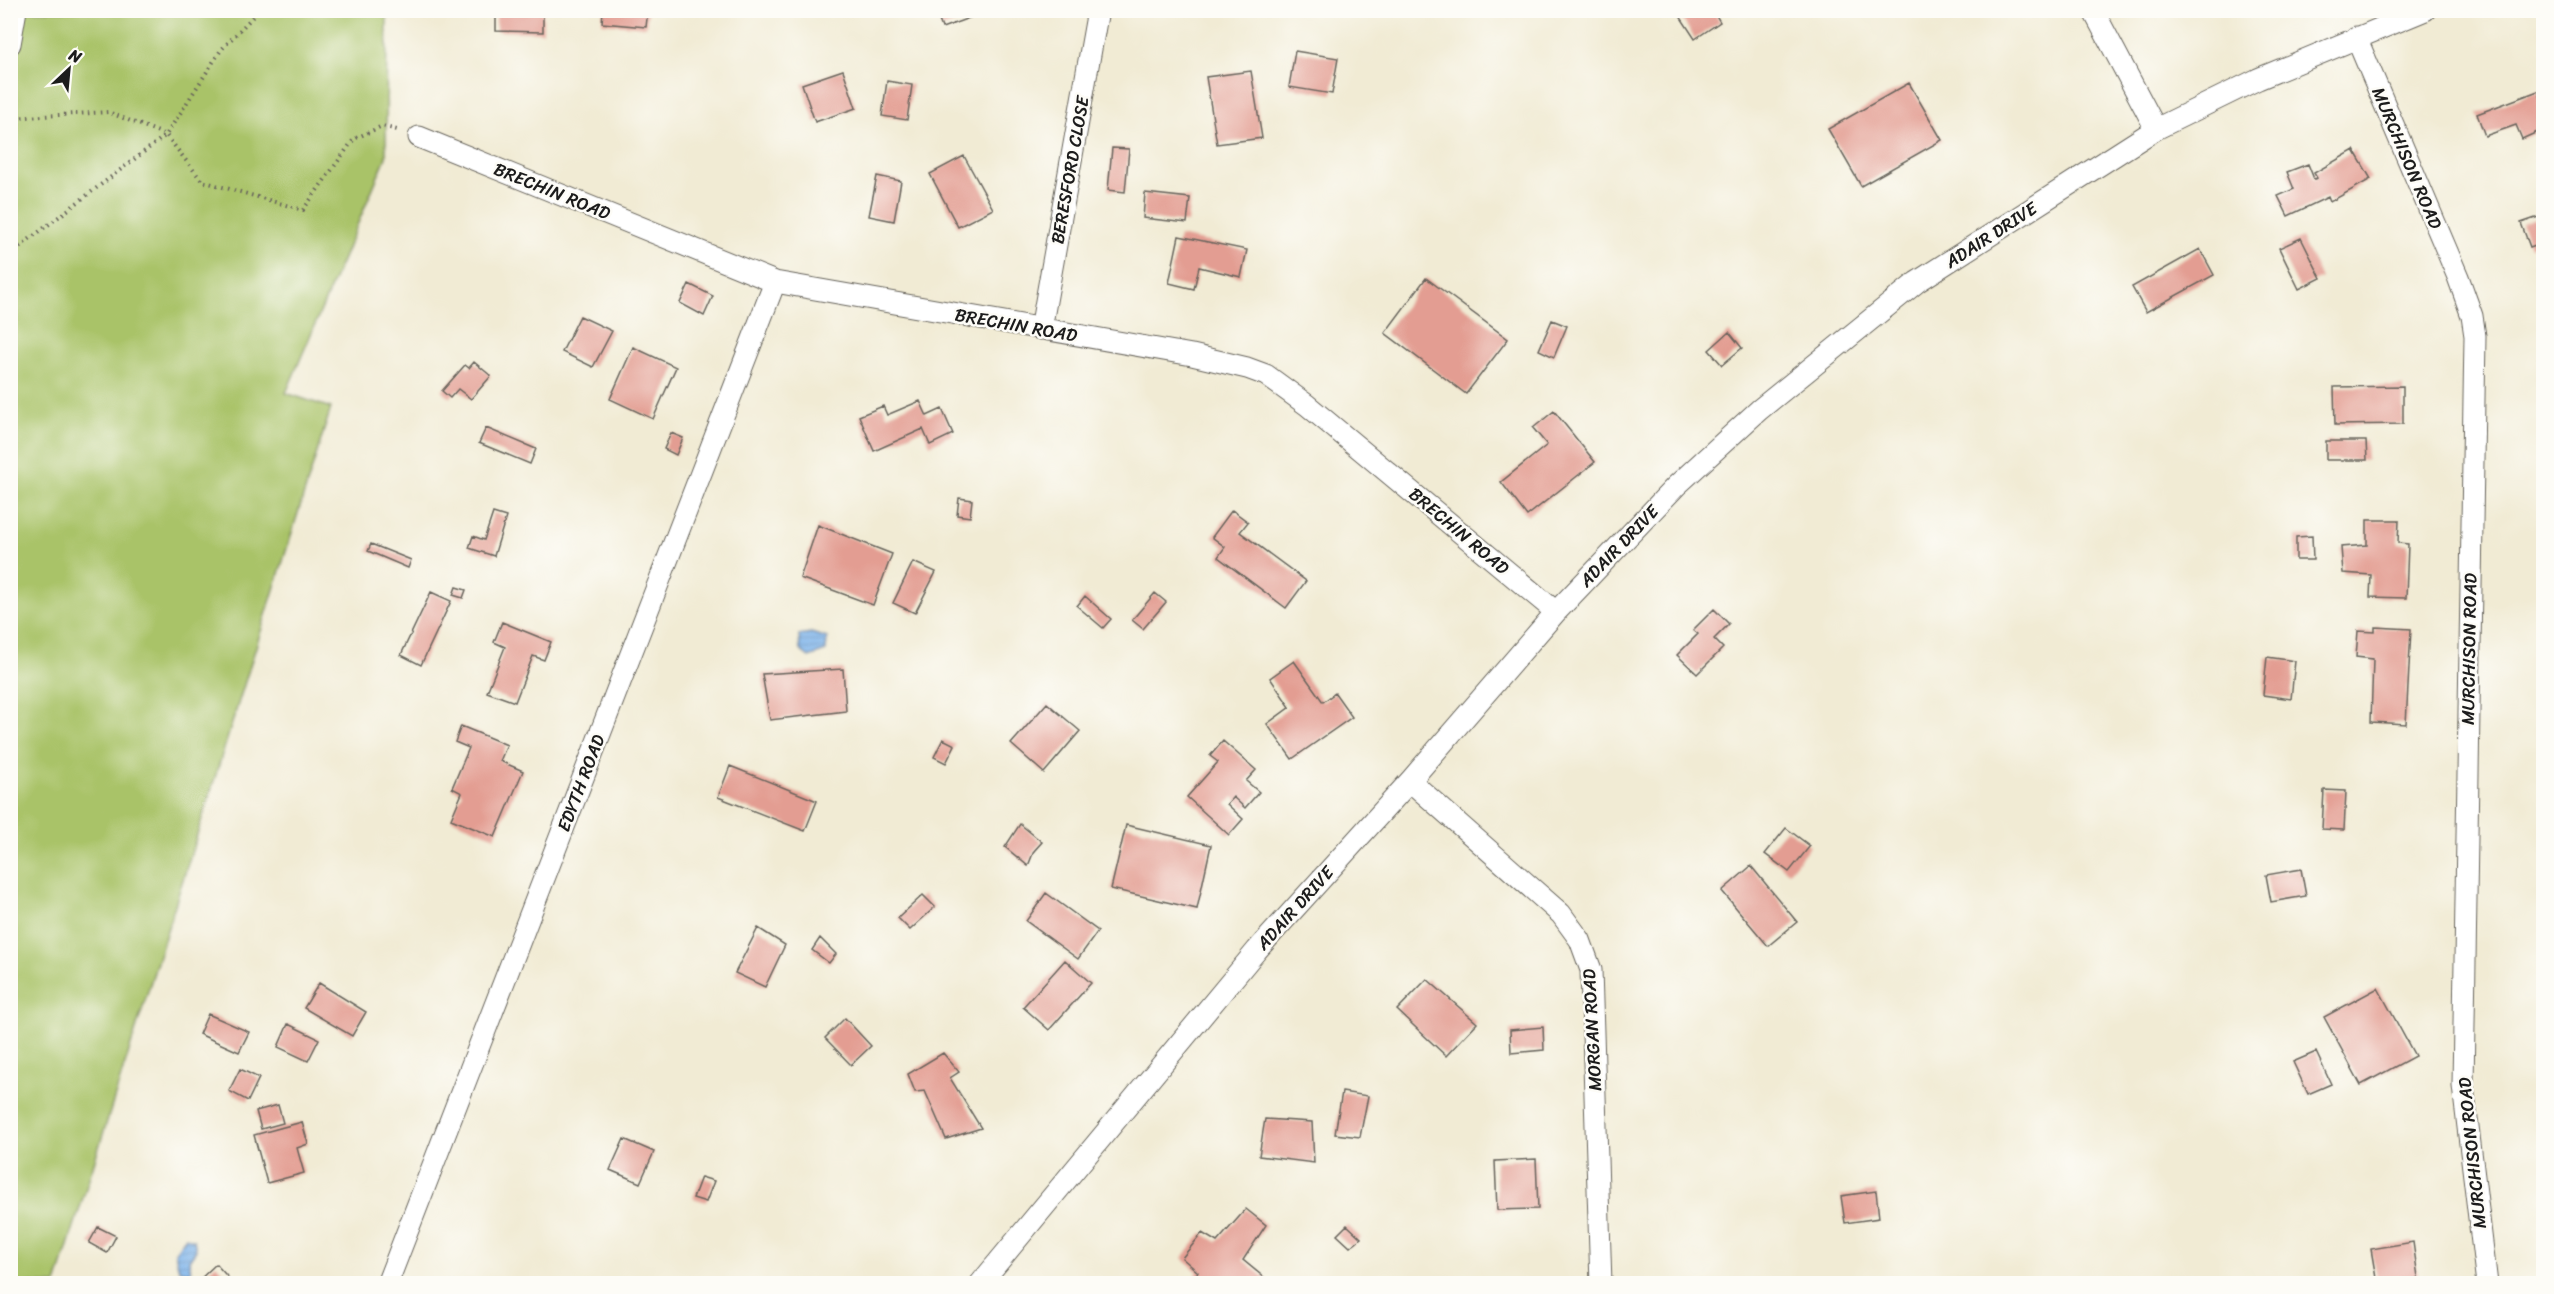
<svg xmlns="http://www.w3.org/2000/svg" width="2554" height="1294" viewBox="0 0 2554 1294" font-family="Sriracha,sans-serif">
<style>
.green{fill:#a9c368;stroke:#627042;stroke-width:1.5}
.water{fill:url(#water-rules);stroke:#4c6783;stroke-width:1.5}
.building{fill:#e39d92}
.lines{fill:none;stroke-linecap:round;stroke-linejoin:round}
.street-casing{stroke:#67645c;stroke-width:23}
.path{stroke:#67645c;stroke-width:4;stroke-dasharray:1.5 4.5;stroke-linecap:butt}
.street{stroke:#fff;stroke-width:21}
.labels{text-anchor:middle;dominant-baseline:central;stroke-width:5;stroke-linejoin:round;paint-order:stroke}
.street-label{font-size:18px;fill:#1c1c1c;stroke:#fdfcf7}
</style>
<defs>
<pattern id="water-rules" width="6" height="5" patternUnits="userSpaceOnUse" patternTransform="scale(1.5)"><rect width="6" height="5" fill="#7bb2ea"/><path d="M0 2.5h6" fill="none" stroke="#6a98c8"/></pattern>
</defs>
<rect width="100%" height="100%" fill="#fdfcf7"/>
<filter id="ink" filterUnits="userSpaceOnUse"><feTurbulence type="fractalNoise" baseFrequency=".0167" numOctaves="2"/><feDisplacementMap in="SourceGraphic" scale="12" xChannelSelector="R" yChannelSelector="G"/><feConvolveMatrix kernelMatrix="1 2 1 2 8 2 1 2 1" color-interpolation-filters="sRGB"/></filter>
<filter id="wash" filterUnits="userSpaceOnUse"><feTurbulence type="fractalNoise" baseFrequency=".008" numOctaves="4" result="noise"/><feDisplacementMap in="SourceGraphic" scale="24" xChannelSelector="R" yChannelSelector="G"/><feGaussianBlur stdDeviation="1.35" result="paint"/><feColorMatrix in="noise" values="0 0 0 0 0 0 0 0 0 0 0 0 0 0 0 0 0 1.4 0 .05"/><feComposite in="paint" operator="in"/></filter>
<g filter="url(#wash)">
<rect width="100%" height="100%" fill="#f1ebd4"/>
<path class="green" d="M10 11H387L386 157 286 393 331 408 56 1284 10 1283Z"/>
<path class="water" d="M811 633 827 638 826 651 809 657 800 650 799 635Z
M186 1237 194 1240 196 1250 189 1260 191 1273 179 1270 175 1252Z"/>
<g id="blocks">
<path class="building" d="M496 10H543V32L496 31Z
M603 10H648L646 27 602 23Z
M935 10H988V11L942 28Z
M1676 10H1713L1720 22 1695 39Z
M1295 51 1338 58 1332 94 1289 87Z
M843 70 856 108 815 122 802 84Z
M1251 71 1262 138 1217 144 1206 77Z
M887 81 912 85 907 120 882 116Z
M1909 83 1942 140 1861 186 1828 129Z
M2538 91 2544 105V114L2540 115 2544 129 2522 139 2516 125 2485 136 2477 114Z
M1112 148 1129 149 1125 192 1108 190Z
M2354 150 2371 179 2330 202 2328 197 2288 216 2278 196 2294 189 2287 172 2308 164 2314 179 2317 178 2314 173Z
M964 156 993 209 958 227 930 174Z
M877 176 901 181 894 221 869 216Z
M1145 193 1190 198 1187 223 1143 218Z
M2544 215V242L2530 247 2521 223Z
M1179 236 1247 250 1241 277 1199 267 1194 289 1169 283Z
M2301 238 2321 278 2299 289 2279 248Z
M2200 249 2214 275 2146 312 2132 287Z
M1426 278 1508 339 1466 394 1385 333Z
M689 284 713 296 704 316 680 303Z
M580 316 612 331 593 367 562 352Z
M1552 320 1567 326 1554 357 1539 350Z
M1729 332 1742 348 1722 365 1709 350Z
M633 347 676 367 653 419 610 399Z
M474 362 491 376 471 399 458 389 450 398 442 391 465 365 469 368Z
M2403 386V424L2335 425 2334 387Z
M920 401 927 416 942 409 953 434 930 445 923 429 874 451 859 416 883 406 887 415Z
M1554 411 1595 462 1527 516 1501 482 1547 445 1533 428Z
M486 428 536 449 530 464 479 443Z
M671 433 683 438 676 455 664 449Z
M2326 441H2366L2367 460H2326Z
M959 498 972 500 970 517 957 515Z
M1232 510 1248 522 1240 532 1306 581 1286 608 1218 557 1225 547 1212 537Z
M493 513 506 517 494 556 469 548 473 536 484 540Z
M2367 520H2399L2398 543 2408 544 2406 598 2370 597 2371 575 2343 573 2341 547 2367 545Z
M818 525 892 554 873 605 800 578Z
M2312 536 2313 560H2296V537Z
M371 544 411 560 408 568 368 551Z
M913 562 936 572 915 613 893 603Z
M456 587 466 590 463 598 453 595Z
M431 592 451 601 421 665 401 655Z
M1155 593 1166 602 1143 629 1132 620Z
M1085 596 1111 619 1103 628 1077 606Z
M1714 609 1729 624 1714 639 1723 648 1697 674 1677 655 1698 634 1693 630Z
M502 622 551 642 544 660 533 656 515 702 487 692 505 647 494 642Z
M2375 627 2411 629 2406 724 2371 722 2373 659 2356 657 2358 631 2375 632Z
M2267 657 2295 661 2291 699 2263 695Z
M1294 661 1323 702 1335 693 1352 717 1292 759 1267 724 1290 707 1270 678Z
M843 669 846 711 770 720 762 674Z
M1047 703 1080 731 1044 773 1011 744Z
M461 726 507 745 500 761 523 771 495 837 451 819 462 793 452 788 469 748 455 742Z
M943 739 955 745 946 763 934 757Z
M1223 741 1256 770 1246 781 1259 792 1245 808 1233 797 1227 804 1243 819 1229 835 1187 797 1218 762 1210 756Z
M730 766 817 801 805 831 718 797Z
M2324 790 2346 791 2344 830 2322 829Z
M1020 824 1042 842 1034 851 1028 866 1005 847Z
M1126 825 1211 845 1197 909 1111 889Z
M1786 828 1810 846 1789 872 1765 854Z
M1751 866 1797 922 1768 946 1722 891Z
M2301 869 2306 896 2271 902 2266 875Z
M1046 893 1098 931 1078 959 1026 921Z
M923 895 935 907 910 930 898 918Z
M758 928 785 945 765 987 735 973Z
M820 938 836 954 829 963 812 950Z
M1065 960 1091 983 1049 1030 1023 1007Z
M1427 979 1477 1023 1446 1056 1397 1010Z
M319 983 366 1012 352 1036 304 1008Z
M2378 988 2415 1056 2361 1085 2324 1017Z
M208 1014 249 1032 239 1052 199 1034Z
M845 1018 871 1046 851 1065 825 1038Z
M288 1024 319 1039 308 1061 278 1047Z
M1543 1027 1544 1050 1511 1053 1510 1030Z
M2316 1052 2331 1084 2308 1094 2293 1062Z
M943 1053 959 1072 950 1078 981 1128 946 1139 925 1091 915 1092 908 1074Z
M240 1069 259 1078 248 1101 229 1091Z
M1342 1092 1368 1096 1360 1137 1335 1134Z
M278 1105 283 1123 261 1129 256 1111Z
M1265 1119 1312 1122 1314 1163 1259 1156Z
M302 1122 308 1144 297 1148 304 1173 267 1183 254 1135Z
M624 1139 654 1152 640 1183 610 1170Z
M1536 1159 1538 1209 1497 1210 1495 1161Z
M701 1177 714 1181 706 1202 693 1198Z
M1876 1191 1879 1218 1845 1223 1841 1196Z
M1246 1209 1266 1225 1243 1260 1266 1279 1260 1284H1188L1198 1272 1182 1258 1202 1233 1217 1242Z
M1347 1225 1361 1238 1350 1247 1337 1235Z
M98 1227 116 1236 107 1253 89 1243Z
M2413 1242 2419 1284H2377L2371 1249Z
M216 1264 234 1284H195Z"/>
</g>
</g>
<g filter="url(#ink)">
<use href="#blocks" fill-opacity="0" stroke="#67645c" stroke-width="1.5"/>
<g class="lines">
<defs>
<path id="street" d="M2093 10 2156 129
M2356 37 2458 277 2472 316 2475 336 2463 1086 2487 1284
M10 44 16 10
M419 137 775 282 1192 355 1247 368 1266 375 1307 405 1556 612
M1041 329 1098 10
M1410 781 1561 914 1580 940 1591 970 1601 1284
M387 1284 775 282
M980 1284 1257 950 1410 781 1556 612 1676 486 1759 410 1917 282 2156 129 2258 79 2425 10"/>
</defs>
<use href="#street" class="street-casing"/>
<path class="path" d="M10 118 108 112 166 135 202 181 303 210 354 139 382 126 401 131
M10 254 166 135 221 50 259 10"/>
<use href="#street" class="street"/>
</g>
</g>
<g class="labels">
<g class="street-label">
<text transform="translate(2407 158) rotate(67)">MURCHISON ROAD</text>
<text transform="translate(1070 170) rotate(-80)">BERESFORD CLOSE</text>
<text transform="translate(552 191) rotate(22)">BRECHIN ROAD</text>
<text transform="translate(1991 235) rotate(-33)">ADAIR DRIVE</text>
<text transform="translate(1016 325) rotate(10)">BRECHIN ROAD</text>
<text transform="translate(1459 531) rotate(40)">BRECHIN ROAD</text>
<text transform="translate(1619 546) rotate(-46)">ADAIR DRIVE</text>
<text transform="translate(2469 649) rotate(-89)">MURCHISON ROAD</text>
<text transform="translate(581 783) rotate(-69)">EDYTH ROAD</text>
<text transform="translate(1295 908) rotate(-48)">ADAIR DRIVE</text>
<text transform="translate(1592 1030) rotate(-93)">MORGAN ROAD</text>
<text transform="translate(2472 1153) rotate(-96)">MURCHISON ROAD</text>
</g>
</g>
<rect width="2554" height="1294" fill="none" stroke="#fdfcf7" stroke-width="36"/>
<g transform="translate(69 69) rotate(26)" stroke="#fdfcf7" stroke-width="4.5" paint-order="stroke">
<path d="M0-4.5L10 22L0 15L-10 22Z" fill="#1c1c1c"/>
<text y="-9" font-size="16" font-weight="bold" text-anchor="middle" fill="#1c1c1c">N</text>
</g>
</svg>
